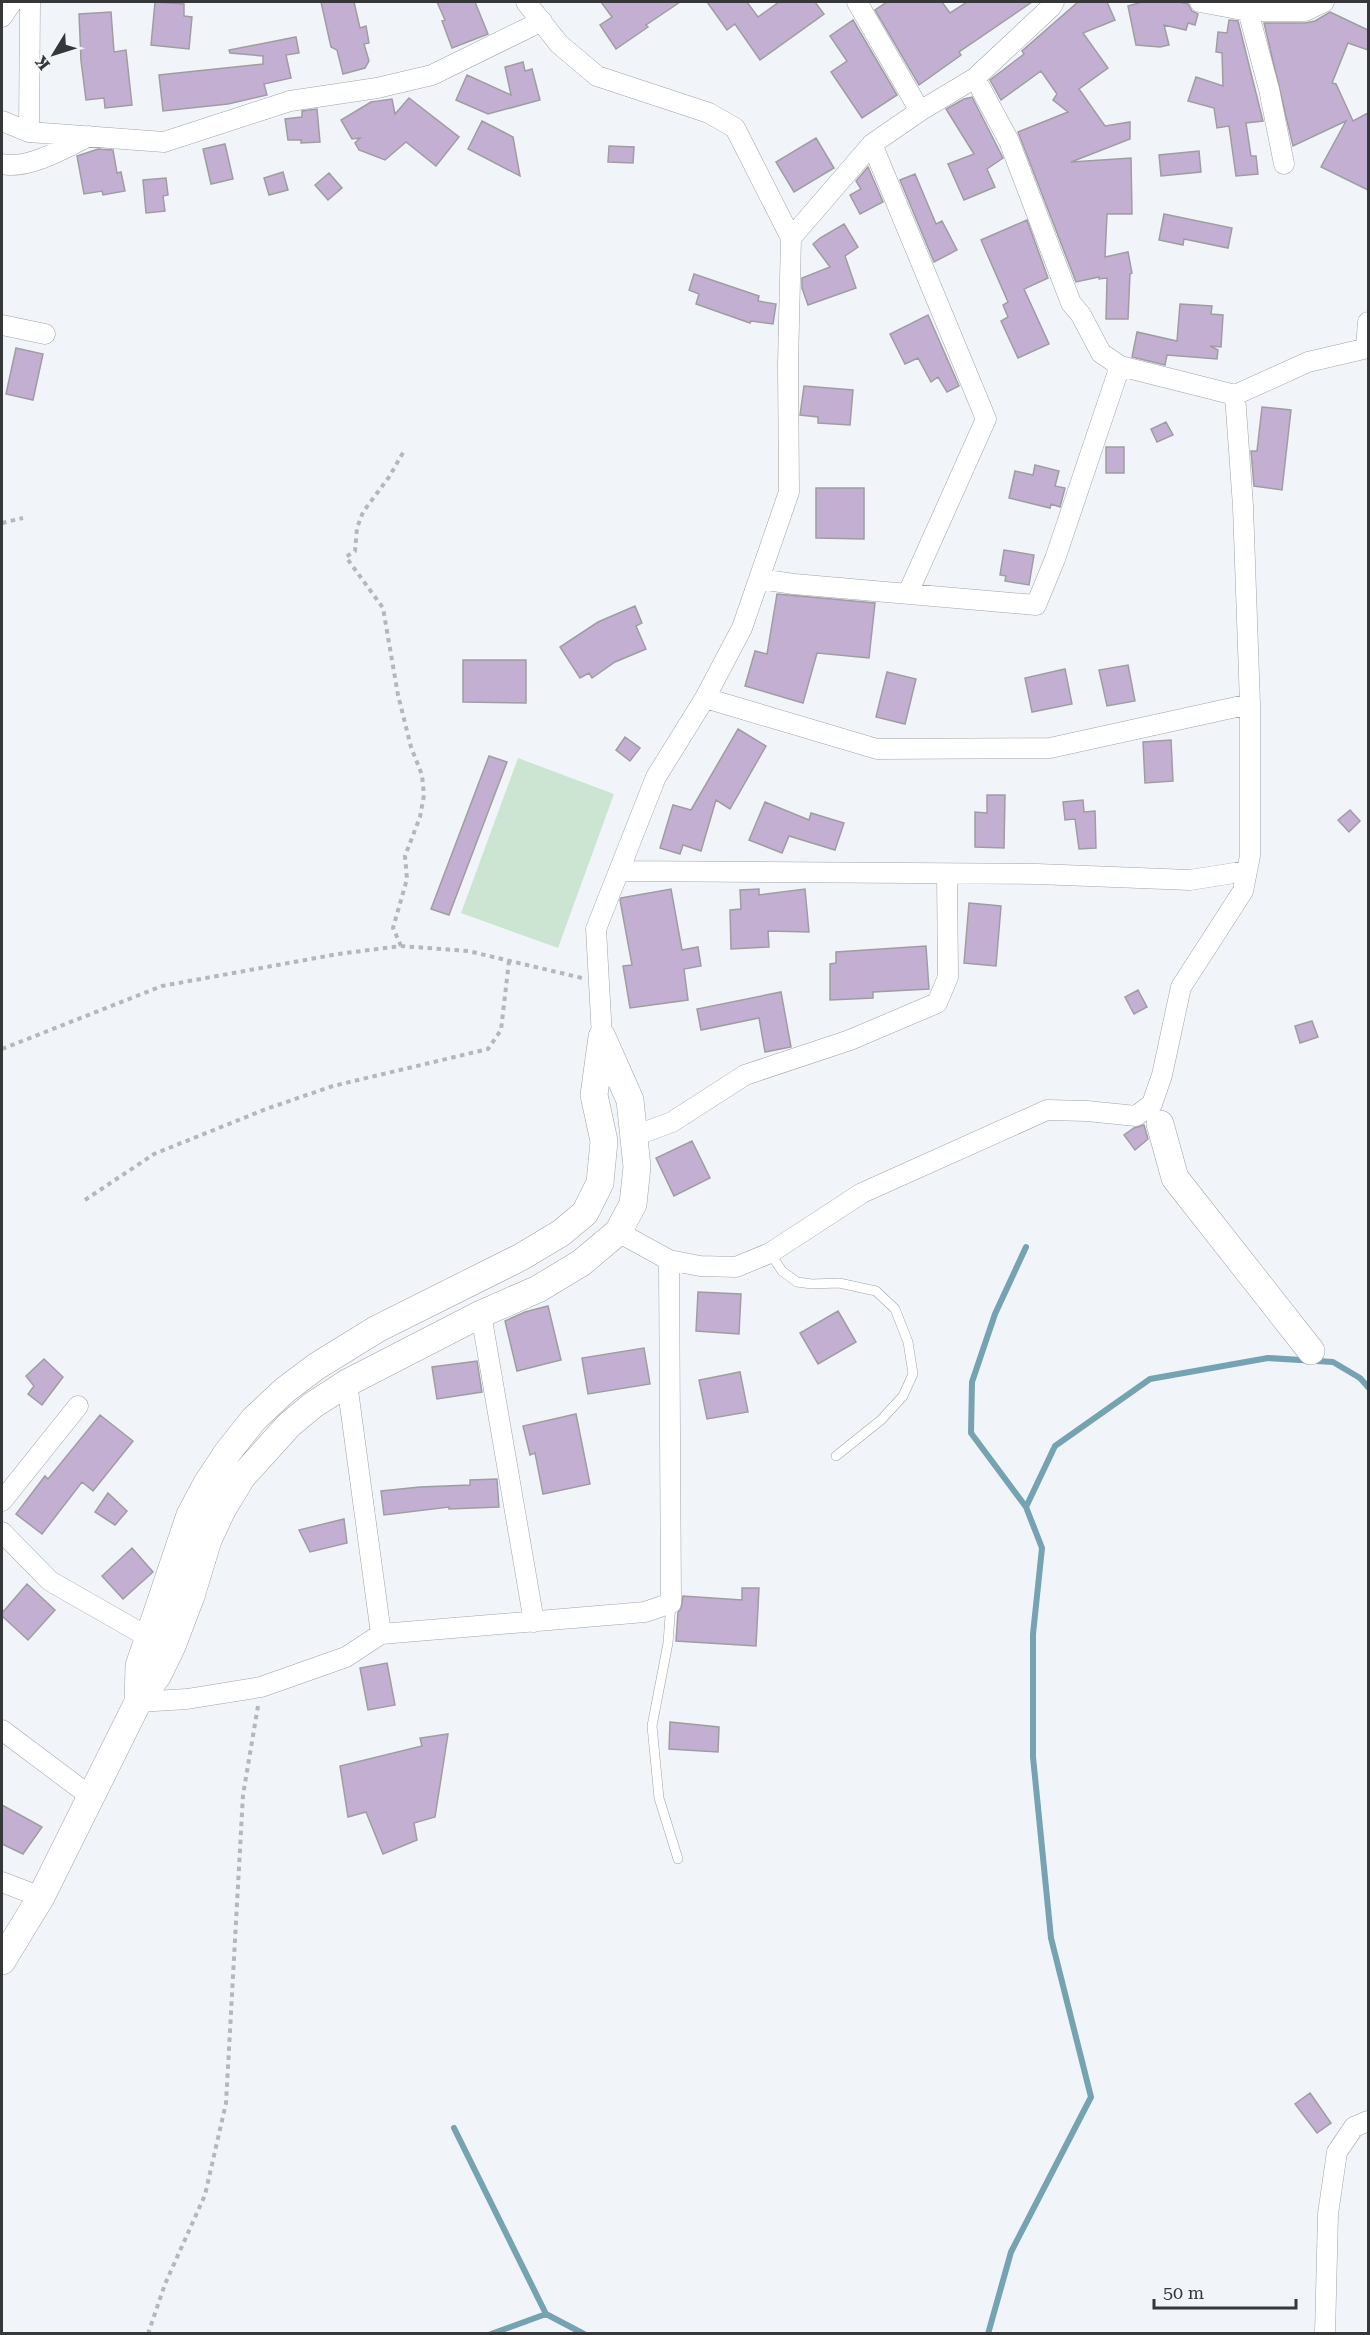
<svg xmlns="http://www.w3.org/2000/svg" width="1370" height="2335" viewBox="0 0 1370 2335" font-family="'Roboto Serif',serif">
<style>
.green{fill:#cce5d3}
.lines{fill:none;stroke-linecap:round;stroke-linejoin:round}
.stream{stroke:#75a3b1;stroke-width:6}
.building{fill:#c2afd2;stroke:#9f9da2;stroke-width:1.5}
.lane-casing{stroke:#a0a3a8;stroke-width:10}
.street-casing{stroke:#a0a3a8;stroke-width:21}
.secondary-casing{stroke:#a0a3a8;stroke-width:28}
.path{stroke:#b4b7bb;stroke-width:4;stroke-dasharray:4.5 4.5;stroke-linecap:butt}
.lane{stroke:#fff;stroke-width:9}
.street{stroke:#fff;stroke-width:20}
.secondary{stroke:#fff;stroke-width:27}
</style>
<rect width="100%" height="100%" fill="#f1f5fa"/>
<path class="green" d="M518 758 614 794 558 948 461 913Z"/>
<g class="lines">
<path class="stream" d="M1026 1507 1055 1446 1150 1379 1268 1358 1333 1362 1360 1378 1368 1387
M454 2128 546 2314 584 2334
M491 2334 546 2314
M988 2334 1011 2252 1091 2097 1051 1938 1033 1757V1634L1042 1548 1026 1507 971 1433 972 1382 995 1314 1026 1247"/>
</g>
<path class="building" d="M155 2 184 4V16L192 17 189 49 151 45Z
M321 2H354L360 28 366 26 369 43 364 44 369 61 365 68 343 74 337 50 331 47Z
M437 2H475L488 34 452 48 442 21 445 20Z
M601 2H680L646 25 648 27 616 49 600 25 612 17Z
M707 2H747L758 17 779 2H815L824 14 760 60 735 24 727 30Z
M887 2H942L950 13 967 2H1032L959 52 961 55 919 85 875 10Z
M1078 2H1107L1115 20 1083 33 1108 68 1079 89 1105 126 1130 122V139L1071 162 1131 158 1132 214H1107L1105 257 1128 252 1132 273 1130 274 1128 319H1106L1107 278 1099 279V277L1076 282 1018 132 1068 112 1053 100 1057 94 1041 71 1001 100 990 80 1024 54 1022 51Z
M1142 2H1179L1188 4 1192 11 1198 14 1195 25 1188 23 1186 30 1164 25 1169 45 1160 47 1136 45 1128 6Z
M111 12 114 52 126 50 132 105 105 108 104 98 86 100 81 61 79 14Z
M1330 12 1368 30V50L1348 43 1332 83 1336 84 1353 121 1368 113V190L1321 167 1346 121 1293 146 1264 23H1305L1315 21Z
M853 20 897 95 862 118 831 72 847 61 830 36Z
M1229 20 1238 21 1263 121 1246 123 1251 156H1256L1258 174 1236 176 1229 126 1217 128 1214 108 1188 101 1196 77 1223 86 1222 53 1216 52 1218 32 1227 33Z
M296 37 299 53 286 55 291 78 264 84 267 95 228 104 163 111 159 75 263 64V56L230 53 229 50Z
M523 62 525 71 532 69 540 100 488 114 456 100 467 75 511 95 505 67Z
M972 97 1003 158 987 169 995 187 964 200 948 164 974 154 946 109 964 99Z
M409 98 459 137 436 166 406 142 385 160 359 150 355 143 360 138 352 139 341 120 371 102 392 99 395 114Z
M317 109 320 142 301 143V140H288L285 119 302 117V111Z
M482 121 513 137 520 176 468 149Z
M816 138 834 168 794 192 776 162Z
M225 144 233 179 211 184 203 149Z
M609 146 634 147 633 163 608 162Z
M98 149 113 150 117 173 121 172 125 191 103 195 102 191 84 194 77 156Z
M1199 151 1201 172 1161 176 1159 155Z
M868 167 883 202 860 214 850 195 861 189 856 181Z
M283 172 288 190 269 195 264 178Z
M329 173 342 188 328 200 315 185Z
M915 174 936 224 942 221 957 250 934 262 900 180Z
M166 178 168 195 163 196 165 211 146 213 143 180Z
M1164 214 1232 228 1228 248 1184 239 1183 245 1159 240Z
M1027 220 1048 278 1024 289 1049 344 1018 358 1001 321 1008 317 1003 305 1008 302 981 240Z
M844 224 858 247 845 256 856 288 808 305 802 288V278L830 267 813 244 820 238Z
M694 274 759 296 758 301 776 304 773 324 751 321 750 323 696 304 699 294 689 290Z
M1180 304 1212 306 1211 314 1223 315 1221 347 1210 346 1218 350 1217 359 1167 355 1165 365 1132 357 1137 332 1177 341Z
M928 315 959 386 947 392 938 377 931 382 918 358 905 364 890 334Z
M16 348 43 354 33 400 6 394Z
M804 386 853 390 850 425 818 423V417L800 415Z
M1262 407 1291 410 1282 490 1254 486 1251 451H1257Z
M1166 422 1173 435 1157 442 1151 429Z
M1106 447H1124V473H1106Z
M1035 465 1059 471 1055 486 1065 488 1060 507 1051 504 1050 508 1009 498 1015 471 1033 475Z
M816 488H864V539L816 538Z
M1004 550 1034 555 1029 585 1005 581 1006 576 1000 575Z
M777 594 875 603 869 658 817 653 803 703 745 686 755 651 767 654Z
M635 606 642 623 636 626 646 649 615 662 592 678 589 673 580 678 560 647 598 622Z
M463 660H526V703L463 702Z
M1128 665 1135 701 1107 706 1099 670Z
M1065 669 1072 704 1032 712 1025 678Z
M887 672 916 679 905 724 876 717Z
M738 729 766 746 730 809 716 800 701 851 683 845 680 854 660 848 673 805 691 810Z
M625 737 640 748 630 761 616 750Z
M1171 740 1173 781 1145 783 1143 742Z
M489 756 507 762 449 915 431 909Z
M987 795H1005L1004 848 975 847V812L987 813Z
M1083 800 1084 812 1095 811 1096 848 1079 849 1075 819 1065 820 1063 802Z
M765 802 809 820 811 813 844 823 835 850 789 836 782 853 749 840Z
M1350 810 1360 821 1349 832 1338 820Z
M671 889 682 950 698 947 701 966 684 969 688 1000 630 1008 623 966 632 965 620 900 621 898Z
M759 889V895L805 889 809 932 768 931 769 947 731 949 730 910 741 909 740 890Z
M969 903 1001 906 996 966 964 963Z
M926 946 929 989 873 992V998L830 1000V964L836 963V952Z
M1138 990 1147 1007 1134 1014 1125 997Z
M781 992 791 1047 765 1052 759 1018 701 1030 697 1009Z
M1312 1021 1318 1037 1300 1043 1295 1026Z
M1144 1125 1148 1139 1135 1150 1124 1135 1134 1128Z
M692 1141 710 1178 674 1196 656 1158Z
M698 1292 741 1294 739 1334 696 1331Z
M548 1306 561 1360 517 1371 505 1321 525 1312Z
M838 1311 856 1342 818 1364 800 1333Z
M644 1348 650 1384 588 1394 582 1358Z
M44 1359 63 1377 42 1405 28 1394 34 1386 26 1376Z
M477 1361 482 1392 437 1399 432 1367Z
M740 1372 748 1412 707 1419 699 1380Z
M576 1414 590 1484 543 1494 535 1453 530 1455 523 1426Z
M100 1415 133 1441 93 1491 82 1482 42 1534 16 1514 45 1476 48 1479Z
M497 1479 499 1507 449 1509V1507L384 1515 381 1491 420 1487 470 1485V1480Z
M108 1493 127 1511 115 1525 95 1512Z
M344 1519 347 1543 310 1552 299 1530Z
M132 1548 153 1572 123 1599 102 1576Z
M27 1584 55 1610 28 1640 2 1616V1613Z
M742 1588H759L756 1646 676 1641 678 1612 681 1609 683 1596 742 1600Z
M387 1663 395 1705 368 1710 360 1668Z
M670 1722 719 1727 718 1752 669 1749Z
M448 1734 435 1817 414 1823 417 1840 383 1854 366 1812 348 1817 340 1766 422 1746 420 1738Z
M2 1805 42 1827 23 1854 2 1844Z
M1310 2093 1331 2123 1317 2133 1295 2104Z"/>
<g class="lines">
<defs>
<path id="lane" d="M770 1253 782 1271 797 1282 812 1284 839 1283 876 1291 895 1309 908 1342 913 1374 903 1396 881 1420 836 1456
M671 1603 668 1643 652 1726 659 1798 678 1859"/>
<path id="street" d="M526 2 559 44 597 76 709 113 735 128 791 238 788 364 789 492 742 628 705 698 656 777 596 929 602 1037
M857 2 920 111
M1200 2 1248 11H1305L1324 2
M1248 11 1269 89 1284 164
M2 17 12 2
M975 78 1009 141 1071 303 1081 315 1101 353 1120 366 1235 395 1308 362 1368 348
M2 121 29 132 164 142 290 101 377 88 432 75 542 21
M29 132 30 2
M872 144 986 419 908 593
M2 164C27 170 66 148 89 136
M791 238 872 144 920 111 975 78 1051 7 1054 2
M2 325 45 334
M1366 348 1368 322
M759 579 794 584 1036 605 1055 559 1120 366
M705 698 877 749 1050 748 1250 704
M619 871 1037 874 1190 880 1247 871
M634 1136 672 1122 745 1075 850 1040 937 1003 948 977 947 874
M618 1232 669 1260 700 1266 736 1267 770 1253 862 1193 1047 1110 1087 1111 1136 1116 1152 1104 1162 1075 1181 987 1243 891 1250 856V704L1243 506 1235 395
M481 1314 534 1622
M347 1383 381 1634
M2 1501 78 1406
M2 1532 50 1581 148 1637 161 1642
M138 1702 187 1699 261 1687 346 1657 381 1634 645 1612 671 1603 669 1260
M2 1730 90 1796
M2 1882 41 1897
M1325 2334 1328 2214 1337 2152 1354 2127 1368 2121"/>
<path id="secondary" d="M1160 1124 1175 1178 1311 1351
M138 1702 139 1666 190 1515 206 1485 227 1453 254 1419 285 1390 317 1366 377 1329 521 1257 561 1233 585 1213 600 1183 604 1141 594 1095 602 1037
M2 1961 41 1897 138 1702 158 1675 172 1646 191 1596 208 1540 222 1510 242 1477 289 1425 313 1405 347 1383 481 1314 538 1289 581 1263 618 1232 633 1204 637 1167 630 1100 602 1037"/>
</defs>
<use href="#lane" class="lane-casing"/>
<use href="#street" class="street-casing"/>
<use href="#secondary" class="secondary-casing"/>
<path class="path" d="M2 523 23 518
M401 946 393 928 407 879 405 856 420 817 424 795 422 775 411 747 398 695 383 608 346 557 355 551 357 528 363 512 389 477 404 451
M2 1049 162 986 338 954 401 946 468 951 582 978
M85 1200 154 1154 266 1109 333 1086 488 1049 501 1030 509 961
M148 2334 165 2284 205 2195 226 2103 243 1795 258 1706"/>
<use href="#lane" class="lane"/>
<use href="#street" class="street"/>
<use href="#secondary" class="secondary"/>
</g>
<rect width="1370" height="2335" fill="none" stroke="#353739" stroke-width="6"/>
<g transform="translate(54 54) rotate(232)" stroke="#f1f5fa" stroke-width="4.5" paint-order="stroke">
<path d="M0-4.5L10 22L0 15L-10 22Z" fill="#353739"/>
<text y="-9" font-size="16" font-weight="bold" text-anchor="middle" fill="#353739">K</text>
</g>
<path d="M1154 2299v9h142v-9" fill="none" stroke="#353739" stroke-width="3"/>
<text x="1163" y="2299" font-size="18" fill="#353739" stroke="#f1f5fa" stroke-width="4.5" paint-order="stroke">50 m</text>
</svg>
